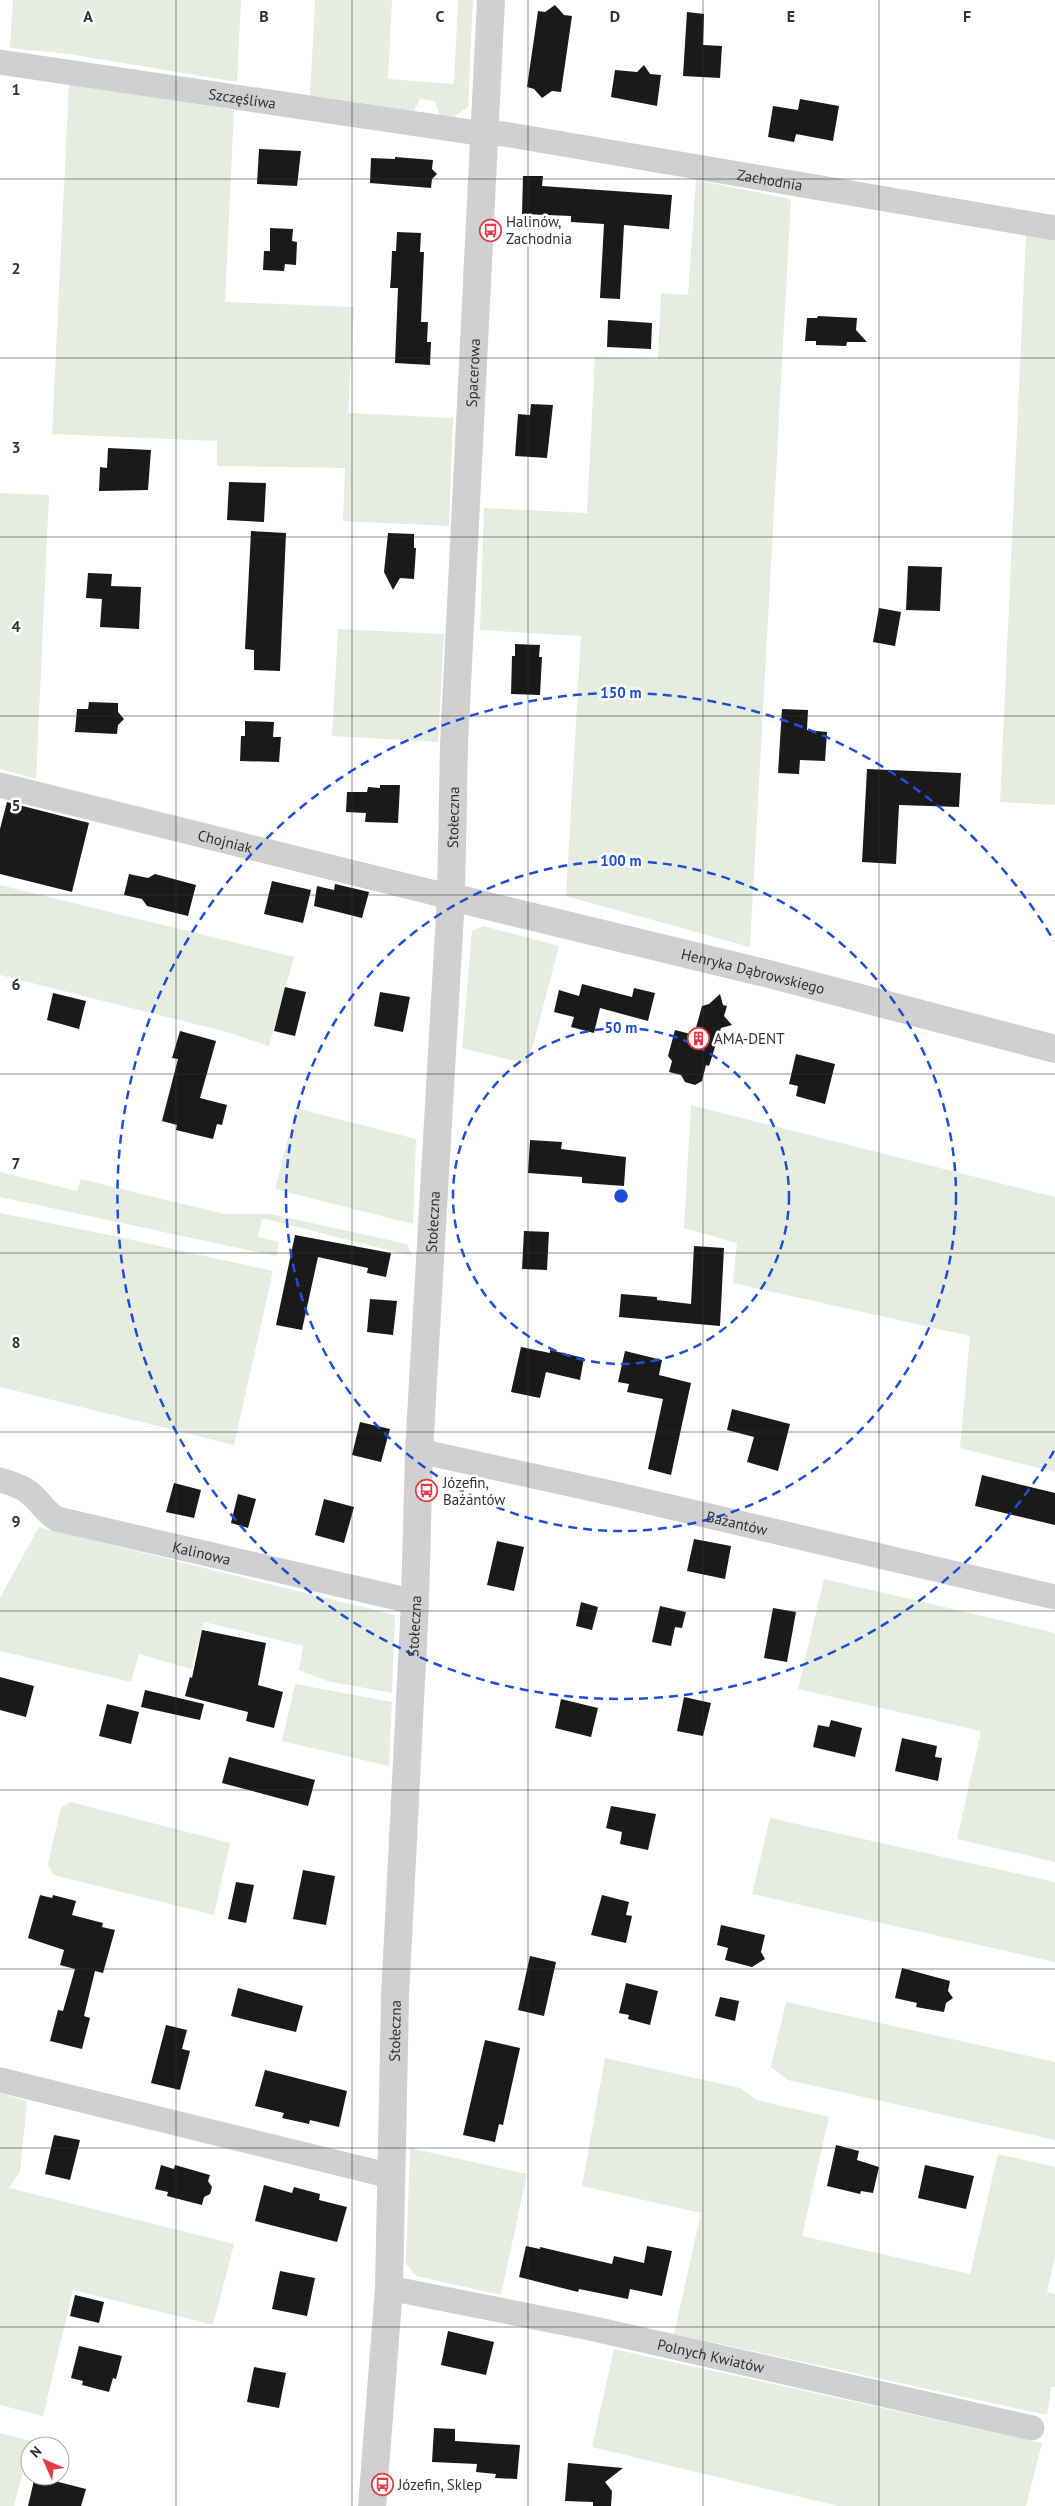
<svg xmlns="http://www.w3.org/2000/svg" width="1055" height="2506" viewBox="0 0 1055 2506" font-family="'PT Sans',sans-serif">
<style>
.green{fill:#e6ecdf}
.building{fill:#1a1a1a}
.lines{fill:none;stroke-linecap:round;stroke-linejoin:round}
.minor{stroke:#d0d0d0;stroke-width:25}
.tertiary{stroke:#d0d0d0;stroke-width:28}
.grid{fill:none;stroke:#333;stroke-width:1;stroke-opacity:0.55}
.ring{fill:none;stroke:#1d4ed8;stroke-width:2.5;stroke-dasharray:9 6}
.labels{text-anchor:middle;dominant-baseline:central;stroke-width:5;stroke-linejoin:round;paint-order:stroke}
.street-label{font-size:15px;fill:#333;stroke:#fff}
.poi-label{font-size:15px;fill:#333;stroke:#fff;text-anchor:start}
.grid-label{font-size:16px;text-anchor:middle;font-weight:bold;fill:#333;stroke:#fff;stroke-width:5;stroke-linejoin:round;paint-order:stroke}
.centre{fill:#1d4ed8;stroke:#fff;stroke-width:2.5}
.ring-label{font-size:15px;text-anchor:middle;font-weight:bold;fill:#1d4ed8;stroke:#fff;stroke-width:5;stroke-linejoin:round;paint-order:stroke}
</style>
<rect width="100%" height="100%" fill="#fff"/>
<path class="green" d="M13 0H241L237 82 69 54 10 48Z
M315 0H392L388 79 454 84 458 0H473L468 107 454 117 439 115 435 101 420 99 414 111 310 95Z
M69 84 234 110 225 302 354 307 348 413 453 418 449 526 343 521 345 468 217 466V441L52 434Z
M696 180 791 199 750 947 566 896 581 636 480 630 484 508 587 513 595 357 658 359 661 293 688 295Z
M1026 235 1055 240V805L1000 802Z
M0 493 49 495 36 779 0 769Z
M338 629 444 634 438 742 332 736Z
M0 885 294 957 269 1046 227 1032 0 975Z
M484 926 559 946 528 1064 462 1048 472 931Z
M691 1105 1055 1197V1472L960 1448 970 1336 733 1283 737 1243 684 1228Z
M296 1108 416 1139 413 1224 275 1189Z
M0 1172 77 1191 81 1179 224 1214H271L407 1244 412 1256 262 1218 258 1237 279 1242 276 1256 0 1197Z
M0 1213 114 1236 273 1271 234 1445 0 1387Z
M39 1527 395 1615 392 1693 327 1681 299 1670 303 1646 204 1622 191 1669 139 1654 131 1682 0 1651V1598Z
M824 1579 1055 1633V1862L957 1839 981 1731 798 1689Z
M295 1684 392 1702 389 1766 282 1741Z
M71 1802 230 1843 214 1915 53 1875 48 1864 61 1807Z
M770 1818 1055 1882V1962L752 1894Z
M786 2002 1055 2062V2140L788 2080 771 2067Z
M605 2058 740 2088 757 2100 829 2117 802 2236 970 2274 998 2154 1055 2167V2257L1047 2292 1055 2294V2387H1051L1047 2415 674 2334 701 2213 582 2186Z
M0 2093 27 2101 20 2172 9 2188 234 2244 213 2325 73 2290 43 2416 0 2405Z
M410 2148 527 2174 501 2295 416 2276 406 2264Z
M614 2349 1042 2443 1026 2506H838L592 2447Z
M0 2433 31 2441 14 2506H0Z"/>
<path class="building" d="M555 5 564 15 572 16 561 92 552 91 542 98 534 89 527 87 538 11 545 12Z
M687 12 704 14 703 45 722 46 720 78 683 76Z
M644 65 650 74 661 75 657 106 611 97 615 70 637 72Z
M800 99 839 106 833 141 796 134 794 142 768 137 773 106 798 110Z
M259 149 301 151 297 186 257 184Z
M395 157 433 160 432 169 437 174 432 179 431 188 370 183 371 158 395 159Z
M523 176H543L542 186 672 195 669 229 624 225 620 299 600 298 604 224 571 222V216L522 214Z
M270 228 293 229 292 241 297 242 296 265 285 264 284 271 263 270 264 251H270Z
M397 232 421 233 420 252H424L421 322H428L427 342H431L430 365 395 363 398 288H390L391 276 392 251H396Z
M818 316 857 318 856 330 867 342H847L846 346 816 345V341H805L807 318H817Z
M608 320 652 323 651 349 607 347Z
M531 404 553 405 547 458 515 456 518 414 530 415Z
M108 448 151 450 148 490 99 491 100 467 107 468Z
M229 482 266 483 264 522 227 520Z
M251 531 286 533 280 671 254 670V650L245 649Z
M388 533 414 534V548H416L414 579 400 578 393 590 384 572Z
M908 566 942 567 940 611 906 610Z
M88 573 112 574 111 586 141 587 139 629 100 627 102 599 86 598Z
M879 608 901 612 895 646 873 642Z
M515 644 540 645 539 657H542L540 695 511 694 512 656H515Z
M89 702 118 703V712L124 719 118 725 117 734 75 732 77 709H88Z
M782 709 808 710 807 730 827 732 825 761 800 760 799 774 778 773Z
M245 721 274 722 273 737H281L279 762 240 761 241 736H245Z
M867 769 961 773 959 807 899 805 896 864 862 862Z
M380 785H400L398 823 365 822 366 813 346 812 347 792H367L368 787 380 788Z
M7 802 89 823 72 892 0 874V829Z
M129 874 148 878 155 874 196 885 188 916 147 906 142 899 124 895Z
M272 881 311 890 303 923 264 914Z
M335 884 369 892 362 918 314 906 317 886 334 890Z
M582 984 632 997 634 988 655 993 648 1021 600 1008 594 1033 571 1027 574 1017 554 1012 559 990 579 996Z
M285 987 306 992 295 1036 274 1031Z
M380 992 410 997 403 1032 374 1026Z
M53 993 86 1001 79 1029 47 1020Z
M720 994 723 1005 727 1006 724 1016 732 1025 721 1028 709 1066 706 1065 702 1081 695 1085 685 1082 681 1075 669 1072 672 1061 668 1056 675 1030 694 1035 702 1006 709 1004Z
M180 1031 216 1041 200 1098 227 1105 222 1125 217 1124 213 1139 176 1130 177 1125 162 1121 178 1059 172 1058Z
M796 1054 835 1064 825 1104 796 1096 798 1086 789 1084Z
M530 1140 562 1142 561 1149 626 1157 624 1186 582 1183V1177L528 1173Z
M524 1231 549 1232 547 1270 522 1269Z
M295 1235 391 1253 386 1277 367 1273 368 1268 318 1257 302 1330 276 1325Z
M694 1246 724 1248 720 1326 619 1317 621 1294 657 1297V1300L691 1304Z
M370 1299 397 1301 393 1335 367 1332Z
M521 1347 550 1353V1350L584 1358 580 1380 546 1372 540 1398 511 1392Z
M625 1351 662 1360 659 1375 691 1383 671 1475 648 1469 663 1399 627 1392 629 1384 618 1382Z
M732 1409 790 1424 778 1471 747 1462 754 1437 727 1430Z
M360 1422 390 1429 381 1462 352 1455Z
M982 1475 1055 1493V1525L975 1506Z
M174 1483 201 1490 194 1518 166 1512Z
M238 1494 256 1499 248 1528 231 1523Z
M324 1499 354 1507 344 1543 315 1535Z
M694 1539 731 1546 725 1579 687 1571Z
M497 1541 524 1547 514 1591 487 1585Z
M581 1602 598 1607 592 1630 576 1626Z
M660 1606 686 1612 682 1628 675 1627 671 1646 652 1642Z
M773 1608 796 1612 787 1662 764 1658Z
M202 1630 266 1643 258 1685 283 1692 274 1728 246 1721 248 1712 185 1696 190 1677 192 1678Z
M0 1677 34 1686 26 1717 0 1710Z
M145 1690 204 1704 200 1720 141 1707Z
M684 1697 711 1703 703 1736 677 1731Z
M561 1699 598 1708 591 1737 555 1728Z
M107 1704 139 1712 131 1744 99 1736Z
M831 1720 862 1728 855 1757 813 1747 818 1725 829 1727Z
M902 1738 937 1746 935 1757 942 1758 938 1781 895 1771Z
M229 1757 315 1780 308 1806 222 1783Z
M611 1806 656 1814 648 1850 620 1844 622 1832 606 1828Z
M303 1870 335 1876 326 1925 293 1919Z
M236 1882 254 1885 246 1923 228 1919Z
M40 1895 52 1898 53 1895 76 1901 72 1915 103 1923 102 1927 115 1930 103 1973 95 1971 84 2016 90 2018 82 2049 50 2041 58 2010 63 2011 75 1969 60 1965 64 1950 28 1938Z
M602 1895 629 1902 626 1915 632 1916 626 1943 591 1935Z
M721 1925 765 1935 761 1952 765 1959 752 1967 725 1960 728 1948 717 1945Z
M530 1956 556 1962 544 2016 518 2010Z
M902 1968 950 1981 948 1991 953 1998 946 2003 944 2012 916 2007 917 2003 895 1998Z
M626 1983 658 1991 650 2025 628 2019 629 2015 619 2013Z
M238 1988 303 2006 296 2032 231 2016Z
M720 1997 739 2001 735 2021 715 2016Z
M166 2025 187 2030 182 2049 190 2051 180 2090 151 2083Z
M485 2040 520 2048 503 2125 499 2124 495 2142 463 2135Z
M265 2070 347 2091 339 2127 310 2120 309 2124 282 2118 284 2113 255 2106Z
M54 2135 80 2140 70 2180 45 2174Z
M836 2145 859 2151 857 2160 879 2167 873 2193 861 2191 860 2194 827 2186Z
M161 2165 174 2169 175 2165 210 2175 208 2181 212 2187 210 2194 204 2197 202 2205 167 2196 168 2192 155 2189Z
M925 2165 974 2176 966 2209 918 2198Z
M264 2185 292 2193 294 2187 320 2194 319 2200 347 2207 337 2242 255 2221Z
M526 2246 540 2249V2247L612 2264 614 2256 644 2263 647 2246 672 2251 662 2296 630 2289 628 2299 579 2289 578 2292 519 2277Z
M280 2271 315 2278 307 2316 272 2309Z
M75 2295 104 2302 99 2323 70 2316Z
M448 2331 494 2342 486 2375 441 2365Z
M79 2346 122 2356 116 2379 113 2378 109 2392 82 2385 83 2381 71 2378Z
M254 2367 286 2373 279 2408 247 2402Z
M434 2428 455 2429V2441L520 2445 517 2479 495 2478 496 2474 476 2472 477 2464 432 2462Z
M568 2463 623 2468 605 2482 612 2491 611 2506H593V2502L565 2501Z
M35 2476 86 2489 81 2506H28Z"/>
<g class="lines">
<g class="minor">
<path id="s1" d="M0 62 471 132 504 134 1055 228"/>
<path id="s2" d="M0 785 451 897"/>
<path id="s3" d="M419 1451 615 1494 1055 1597"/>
<path id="s4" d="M0 1480C9 1483 19 1485 27 1491 39 1499 44 1512 57 1519L415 1602"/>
<path d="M0 2080 391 2176"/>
<path id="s5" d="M389 2288 590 2328 1032 2428"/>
</g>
<g class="tertiary">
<path id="s6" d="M451 897 769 974 1055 1049"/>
<path id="s7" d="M372 2506 389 2288 395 1998 415 1602 419 1451 451 897 454 745 491 0"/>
</g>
</g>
<path class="grid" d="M176 0V2506M352 0V2506M528 0V2506M703 0V2506M879 0V2506M0 179H1055M0 358H1055M0 537H1055M0 716H1055M0 895H1055M0 1074H1055M0 1253H1055M0 1432H1055M0 1611H1055M0 1790H1055M0 1969H1055M0 2148H1055M0 2327H1055"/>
<g class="ring">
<circle cx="621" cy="1196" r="168"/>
<circle cx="621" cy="1196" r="335"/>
<path d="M1054 1451A503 503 0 1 1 1054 941"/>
</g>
<defs>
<symbol id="bus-ring" viewBox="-11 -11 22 22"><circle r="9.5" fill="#fff" stroke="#e63946" stroke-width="1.5"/><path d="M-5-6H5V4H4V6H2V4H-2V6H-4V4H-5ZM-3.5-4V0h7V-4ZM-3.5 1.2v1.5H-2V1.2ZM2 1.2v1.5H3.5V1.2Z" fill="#e63946"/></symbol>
<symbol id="building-ring" viewBox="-11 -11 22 22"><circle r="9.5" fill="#fff" stroke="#e63946" stroke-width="1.5"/><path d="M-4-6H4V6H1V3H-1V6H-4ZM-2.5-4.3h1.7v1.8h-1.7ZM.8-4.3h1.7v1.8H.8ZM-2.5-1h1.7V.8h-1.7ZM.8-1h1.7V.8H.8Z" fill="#e63946"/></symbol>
</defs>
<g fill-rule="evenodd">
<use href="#bus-ring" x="478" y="218" width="25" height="25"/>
<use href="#building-ring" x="686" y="1026" width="25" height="25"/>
<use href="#bus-ring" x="414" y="1478" width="25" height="25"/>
<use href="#bus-ring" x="370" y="2472" width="25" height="25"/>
</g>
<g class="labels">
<g class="street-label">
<text stroke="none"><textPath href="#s1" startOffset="245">Szczęśliwa</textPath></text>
<text stroke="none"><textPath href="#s1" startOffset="779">Zachodnia</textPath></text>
<text stroke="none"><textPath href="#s7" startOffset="2136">Spacerowa</textPath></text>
<text stroke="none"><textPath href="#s7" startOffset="1691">Stołeczna</textPath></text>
<text stroke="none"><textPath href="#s2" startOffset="232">Chojniak</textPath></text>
<text stroke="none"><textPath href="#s6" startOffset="311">Henryka Dąbrowskiego</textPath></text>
<text stroke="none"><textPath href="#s7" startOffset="1286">Stołeczna</textPath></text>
<text stroke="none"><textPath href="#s3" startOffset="326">Bażantów</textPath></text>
<text stroke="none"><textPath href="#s4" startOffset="219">Kalinowa</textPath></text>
<text stroke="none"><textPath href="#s7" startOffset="881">Stołeczna</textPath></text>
<text stroke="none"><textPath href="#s7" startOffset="476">Stołeczna</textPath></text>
<text stroke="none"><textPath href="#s5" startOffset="329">Polnych Kwiatów</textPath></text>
</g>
<g class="poi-label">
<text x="506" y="221">Halinów,<tspan x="506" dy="17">Zachodnia</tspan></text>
<text x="714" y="1038">AMA-DENT</text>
<text x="443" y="1482">Józefin,<tspan x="443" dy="17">Bażantów</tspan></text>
<text x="398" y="2484">Józefin, Sklep</text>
</g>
</g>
<g class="grid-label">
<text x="88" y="22">A</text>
<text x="264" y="22">B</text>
<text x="440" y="22">C</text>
<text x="615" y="22">D</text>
<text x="791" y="22">E</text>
<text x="967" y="22">F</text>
<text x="16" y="95">1</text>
<text x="16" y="274">2</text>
<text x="16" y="453">3</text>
<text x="16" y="632">4</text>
<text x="16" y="811">5</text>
<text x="16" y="990">6</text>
<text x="16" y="1169">7</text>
<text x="16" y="1348">8</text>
<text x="16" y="1527">9</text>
</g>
<circle cx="621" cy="1196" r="8" class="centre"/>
<g class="ring-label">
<text x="621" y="698">150 m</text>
<text x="621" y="866">100 m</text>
<text x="621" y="1033">50 m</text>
</g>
<g transform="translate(45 2461) rotate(315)"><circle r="24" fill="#ffffff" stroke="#adadad"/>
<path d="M0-4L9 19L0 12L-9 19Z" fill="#e63946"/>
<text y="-8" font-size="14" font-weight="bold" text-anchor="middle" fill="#333333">N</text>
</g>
</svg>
